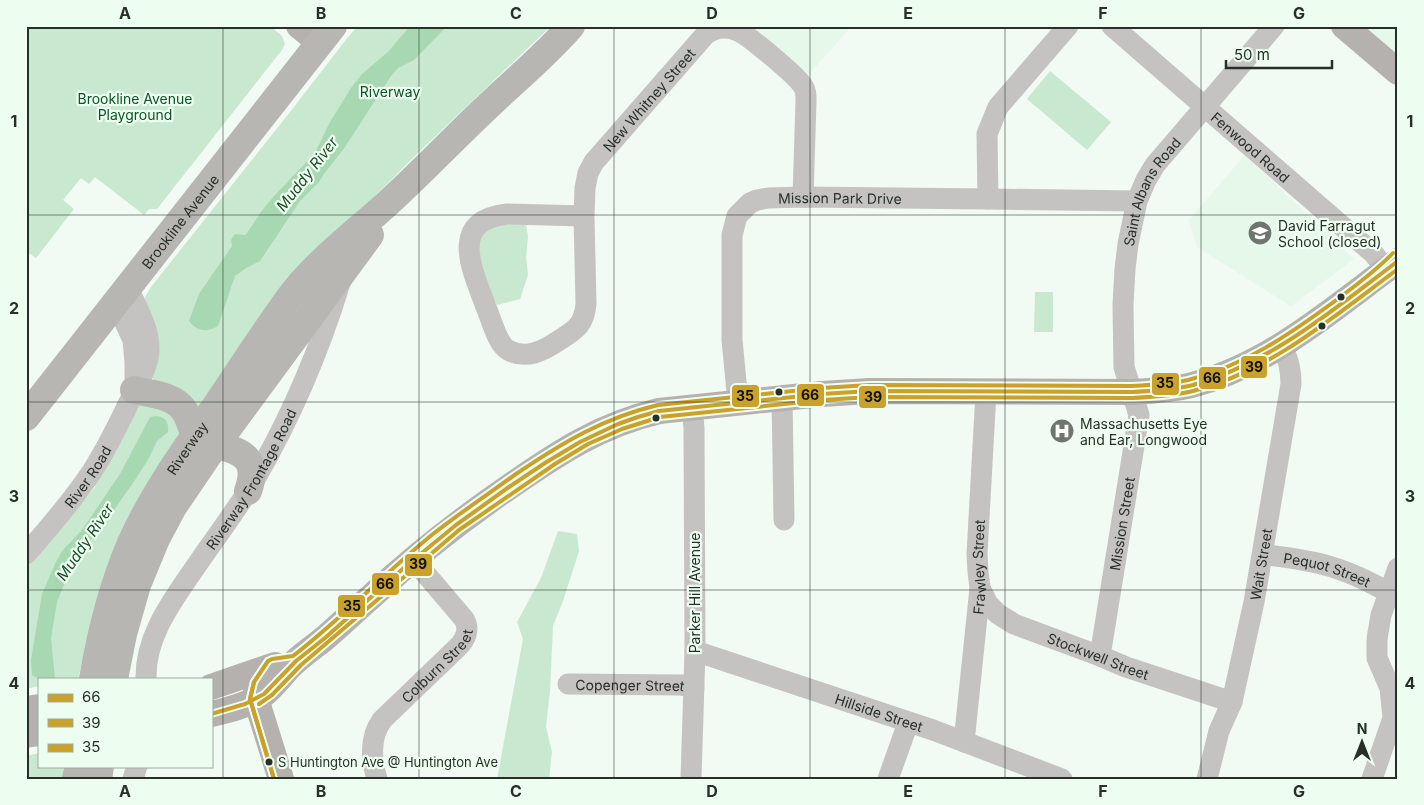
<svg xmlns="http://www.w3.org/2000/svg" width="1424" height="805" viewBox="0 0 1424 805" font-family="Inter,sans-serif">
<style>
.built{fill:#e5f8e9}
.green{fill:#c8e8cf}
.water{fill:#a7d8b1}
.lines{fill:none;stroke-linecap:round;stroke-linejoin:round}
.minor{stroke:#c5c3c2;stroke-width:21}
.major{stroke:#b5b1af;stroke-width:26}
.highway{stroke:#b8b6b3;stroke-width:28}
.bus-1-casing{stroke:#edfef0;stroke-width:8}
.bus-2-casing{stroke:#edfef0;stroke-width:8}
.bus-3-casing{stroke:#edfef0;stroke-width:8}
.bus-1{stroke:#c9a12b;stroke-width:4}
.bus-2{stroke:#c9a12b;stroke-width:4}
.bus-3{stroke:#c9a12b;stroke-width:4}
.grid{fill:none;stroke:#272f28;stroke-width:1;stroke-opacity:0.55}
.bus-dot{fill:#272f28;stroke:#edfef0;stroke-width:2}
.labels{text-anchor:middle;dominant-baseline:central;stroke-width:4.5;stroke-linejoin:round;paint-order:stroke}
.bus-label{font-size:13px;fill:#272f28;stroke:#edfef0;text-anchor:start}
.park-label{font-size:14px;fill:#075526;stroke:#edfef0}
.street-label{font-size:14px;fill:#272f28;stroke:#edfef0}
.poi-label{font-size:14px;fill:#272f28;stroke:#edfef0;text-anchor:start}
.water-label{font-size:15px;font-style:italic;fill:#1b4b29;stroke:#edfef0}
.line-badge{stroke:#edfef0;stroke-width:2}
.pale-badge-label{font-size:14px;text-anchor:middle;font-weight:bold;fill:#111}
.neatline{fill:none;stroke:#272f28;stroke-width:2}
.grid-label{font-size:16px;text-anchor:middle;font-weight:bold;fill:#272f28}
</style>
<rect width="100%" height="100%" fill="#f1faf3"/>
<path class="built" d="M733 26H852L801 83Z
M1344 26H1398V72Z
M1245 155 1354 259 1291 306 1197 247 1189 220Z"/>
<path class="green" d="M26 26H270L282 36 285 44 282 50 157 209H149L144 215 95 177 89 184 81 178 63 200 74 209 36 258 26 251Z
M358 26H551L423 148 370 201 200 410 156 384 151 376 145 297 151 287 294 107 348 37Z
M1050 71 1111 122 1087 150 1027 99Z
M502 222 526 224 528 237 526 257 528 275 520 299 497 305C488 285 466 251 485 231 488 227 497 225 502 222Z
M1035 292H1053V332H1034Z
M140 404 168 409 181 430 93 615 78 679H39V686L26 689V569L95 487 96 477Z
M558 531 577 534 579 551 563 601 553 626 550 691 546 727 552 752 549 779H497L523 639 517 622 541 578Z
M39 753V766H67L65 779H26V756Z"/>
<path class="water" d="M410 26H447L414 60 398 68 391 76 345 147 324 174 319 182 300 201 260 261 246 268 235 276 218 326C207 333 196 331 189 321L199 294 232 246 231 240 235 234 245 235 247 233 261 212 274 196 315 153 330 122 351 88 362 74 388 52Z
M156 416C166 417 169 423 168 432L157 441 149 458 135 480 107 520 87 545 63 587 57 602 51 638 55 679H39L32 675 31 660 42 594 55 564 62 551 82 530 120 474 149 419 151 417Z"/>
<g class="lines">
<g class="minor">
<path id="s1" d="M1112 26 1365 246 1374 254 1386 270"/>
<path d="M988 199 987 134 998 107 1068 26"/>
<path id="s2" d="M584 216 507 214C447 221 473 271 486 307 491 318 497 344 508 350 526 360 543 351 558 341 575 330 584 326 586 304L584 216 585 188 588 173 594 162 705 35C714 28 726 26 738 31 748 35 797 76 803 86 806 90 806 95 806 101L803 197"/>
<path d="M116 303 133 340 135 362V380"/>
<path d="M782 397 784 520"/>
<path id="s3" d="M738 402 732 340V235L737 216 750 203 757 200 768 198 803 197 988 199 1137 201"/>
<path id="s4" d="M26 554C50 527 73 500 93 470 109 445 121 419 134 392 140 378 149 365 149 349 149 327 137 308 128 288"/>
<path id="s5" d="M1263 554C1287 558 1313 560 1335 568 1357 575 1378 586 1398 598"/>
<path id="s6" d="M980 588 988 604 998 614 1014 624 1100 656 1126 667 1232 702"/>
<path id="s7" d="M695 651 933 730 1062 779"/>
<path id="s8" d="M1100 656 1139 415 1124 367 1123 305 1125 269 1128 244 1137 201 1146 180 1155 165 1274 26"/>
<path id="s9" d="M146 679C145 638 170 604 192 572 212 542 235 513 254 481 290 419 319 352 340 283"/>
<path id="s10" d="M568 684 681 685 694 687"/>
<path id="s11" d="M964 742 980 588 978 572 977 554 986 392"/>
<path d="M133 779 137 766"/>
<path id="s12" d="M377 779C371 759 369 738 382 720L458 647C466 639 470 629 464 619L413 559"/>
<path d="M691 779 695 651 694 428 692 407"/>
<path d="M888 779 908 723"/>
<path id="s13" d="M1207 779 1219 731 1232 702 1254 602 1291 384C1291 370 1289 358 1281 346"/>
<path d="M1372 779 1393 718 1390 688 1377 658V639L1381 615 1398 568"/>
</g>
<path class="major" d="M299 26 320 43
M1344 26 1398 72
M259 684 256 692V699L281 779
M211 687 275 665
M26 709 39 707
M211 714C229 710 249 705 264 694 276 685 284 671 296 661 305 653 315 646 325 638 341 624 357 609 373 595 416 555 461 520 509 487 558 453 600 425 659 411L822 394 870 391 1132 392C1152 391 1172 390 1192 385 1272 364 1333 308 1398 261
M26 735 39 733"/>
<g class="highway">
<path d="M134 390C150 394 173 395 183 409 189 416 191 427 195 435"/>
<path id="s14" d="M26 417 333 26"/>
<path d="M216 445C244 451 259 460 248 491"/>
<path id="s15" d="M93 679C101 632 112 587 131 543 153 494 184 451 215 407 240 370 264 333 290 297 316 262 356 232 388 203 422 172 453 139 486 108 515 80 544 57 571 26"/>
<path d="M114 679 123 634 137 585 156 539 173 507 209 454 370 235"/>
<path d="M76 779 79 766"/>
<path d="M98 779 100 766"/>
</g>
<defs>
<path id="bus-1" d="M211 714 245 704 264 694 296 661 325 638 406 566 456 525 509 487 545 463 580 442 618 424 638 417 659 411 822 394 870 391 1132 392C1152 391 1173 390 1193 385 1271 363 1334 309 1398 261"/>
<path id="bus-2" d="M268 661 254 682 250 699 274 779
M259 704 272 695 301 665 459 530 555 464 588 444 622 429 660 417 823 400 870 397 1132 398C1152 397 1173 396 1193 391 1271 371 1334 316 1398 269"/>
<path id="bus-3" d="M274 779 250 699 254 682 268 661 272 659 293 656C342 618 385 573 433 534 460 513 488 494 516 474 562 443 603 418 658 405L821 388 870 385 1132 386C1151 385 1170 384 1188 380 1244 366 1290 334 1335 301 1355 286 1376 271 1393 253"/>
</defs>
<use href="#bus-1" class="bus-1-casing"/>
<use href="#bus-2" class="bus-2-casing"/>
<use href="#bus-3" class="bus-3-casing"/>
<use href="#bus-1" class="bus-1"/>
<use href="#bus-2" class="bus-2"/>
<use href="#bus-3" class="bus-3"/>
</g>
<path class="grid" d="M223 26V779M419 26V779M614 26V779M810 26V779M1005 26V779M1201 26V779M26 215H1398M26 402H1398M26 590H1398"/>
<defs>
<symbol id="school-disc" viewBox="-11 -11 22 22"><circle r="9.5" fill="#6e766f" stroke="#edfef0"/><path d="M0-5L7-2L0 1L-7-2ZM-4 1L0 2.5L4 1V4Q0 6-4 4Z" fill="#fff"/></symbol>
<symbol id="hospital-disc" viewBox="-11 -11 22 22"><circle r="9.5" fill="#6e766f" stroke="#edfef0"/><path d="M-5-5h3v3.5h4V-5h3V5h-3V1.5h-4V5h-3Z" fill="#fff"/></symbol>
</defs>
<g fill-rule="evenodd">
<use href="#school-disc" x="1246" y="219" width="28" height="28"/>
<use href="#hospital-disc" x="1048" y="417" width="28" height="28"/>
</g>
<g class="bus-dot">
<circle cx="1341" cy="297" r="4.5"/>
<circle cx="1322" cy="326" r="4.5"/>
<circle cx="779" cy="392" r="4.5"/>
<circle cx="656" cy="418" r="4.5"/>
<circle cx="269" cy="762" r="4.5"/>
</g>
<g class="labels">
<g class="bus-label">
<text x="278" y="762">S Huntington Ave @ Huntington Ave</text>
</g>
<g class="park-label">
<text x="390" y="91">Riverway</text>
<text x="135" y="98">Brookline Avenue<tspan x="135" dy="16">Playground</tspan></text>
</g>
<g class="street-label">
<text stroke="none"><textPath href="#s2" startOffset="574">New Whitney Street</textPath></text>
<text stroke="none"><textPath href="#s1" startOffset="184">Fenwood Road</textPath></text>
<text stroke="none"><textPath href="#s8" startOffset="476">Saint Albans Road</textPath></text>
<text stroke="none"><textPath href="#s3" startOffset="296">Mission Park Drive</textPath></text>
<text stroke="none"><textPath href="#s14" startOffset="249">Brookline Avenue</textPath></text>
<text stroke="none"><textPath href="#s15" startOffset="252">Riverway</textPath></text>
<text stroke="none"><textPath href="#s4" startOffset="99">River Road</textPath></text>
<text stroke="none"><textPath href="#s9" startOffset="229">Riverway Frontage Road</textPath></text>
<text stroke="none"><textPath href="#s8" startOffset="134">Mission Street</textPath></text>
<text stroke="none"><textPath href="#s13" startOffset="222">Wait Street</textPath></text>
<text stroke="none"><textPath href="#s11" startOffset="176">Frawley Street</textPath></text>
<text stroke="none"><textPath href="#s5" startOffset="66">Pequot Street</textPath></text>
<text transform="translate(694 593) rotate(-90)">Parker Hill Avenue</text>
<text stroke="none"><textPath href="#s6" startOffset="141">Stockwell Street</textPath></text>
<text stroke="none"><textPath href="#s12" startOffset="139">Colburn Street</textPath></text>
<text stroke="none"><textPath href="#s10" startOffset="62">Copenger Street</textPath></text>
<text stroke="none"><textPath href="#s7" startOffset="194">Hillside Street</textPath></text>
</g>
<g class="poi-label">
<text x="1278" y="225">David Farragut<tspan x="1278" dy="16">School (closed)</tspan></text>
<text x="1080" y="423">Massachusetts Eye<tspan x="1080" dy="16">and Ear, Longwood</tspan></text>
</g>
<g class="water-label">
<text transform="translate(307 174) rotate(-52)">Muddy River</text>
<text transform="translate(85 542) rotate(-56)">Muddy River</text>
</g>
</g>
<g class="line-badge">
<rect x="1240" y="355" width="28" height="24" rx="5" fill="#c9a12b"/>
<rect x="1198" y="366" width="29" height="24" rx="5" fill="#c9a12b"/>
<rect x="1151" y="372" width="29" height="24" rx="5" fill="#c9a12b"/>
<rect x="796" y="383" width="29" height="24" rx="5" fill="#c9a12b"/>
<rect x="731" y="384" width="29" height="24" rx="5" fill="#c9a12b"/>
<rect x="858" y="385" width="29" height="24" rx="5" fill="#c9a12b"/>
<rect x="404" y="553" width="29" height="24" rx="5" fill="#c9a12b"/>
<rect x="371" y="572" width="29" height="24" rx="5" fill="#c9a12b"/>
<rect x="337" y="594" width="29" height="24" rx="5" fill="#c9a12b"/>
</g>
<g class="pale-badge-label">
<text x="1254" y="372">39</text>
<text x="1212" y="383">66</text>
<text x="1165" y="388">35</text>
<text x="810" y="400">66</text>
<text x="745" y="401">35</text>
<text x="873" y="402">39</text>
<text x="418" y="569">39</text>
<text x="385" y="589">66</text>
<text x="352" y="611">35</text>
</g>
<rect width="1424" height="805" fill="none" stroke="#edfef0" stroke-width="55"/>
<rect x="38" y="678" width="175" height="90" fill="#edfef0" stroke="#9eaba0"/>
<rect x="48" y="694" width="25" height="8" fill="#c9a12b" stroke="#9eaba0"/>
<text x="82" y="702" font-size="15" fill="#272f28">66</text>
<rect x="48" y="719" width="25" height="8" fill="#c9a12b" stroke="#9eaba0"/>
<text x="82" y="728" font-size="15" fill="#272f28">39</text>
<rect x="48" y="744" width="25" height="8" fill="#c9a12b" stroke="#9eaba0"/>
<text x="82" y="752" font-size="15" fill="#272f28">35</text>
<g transform="translate(1362 742)" stroke="#edfef0" stroke-width="4" paint-order="stroke">
<path d="M0-4L9 19L0 12L-9 19Z" fill="#272f28"/>
<text y="-8" font-size="14" font-weight="bold" text-anchor="middle" fill="#272f28">N</text>
</g>
<path d="M1226 60v8h106v-8" fill="none" stroke="#272f28" stroke-width="2.5"/>
<text x="1234" y="60" font-size="15" fill="#272f28" stroke="#edfef0" stroke-width="4" paint-order="stroke">50 m</text>
<rect x="28" y="28" width="1368" height="750" class="neatline"/>
<g class="grid-label">
<text x="125" y="19">A</text>
<text x="321" y="19">B</text>
<text x="516" y="19">C</text>
<text x="712" y="19">D</text>
<text x="908" y="19">E</text>
<text x="1103" y="19">F</text>
<text x="1299" y="19">G</text>
<text x="14" y="127">1</text>
<text x="1410" y="127">1</text>
<text x="14" y="314">2</text>
<text x="1410" y="314">2</text>
<text x="14" y="502">3</text>
<text x="1410" y="502">3</text>
<text x="14" y="689">4</text>
<text x="1410" y="689">4</text>
<text x="125" y="797">A</text>
<text x="321" y="797">B</text>
<text x="516" y="797">C</text>
<text x="712" y="797">D</text>
<text x="908" y="797">E</text>
<text x="1103" y="797">F</text>
<text x="1299" y="797">G</text>
</g>
</svg>
